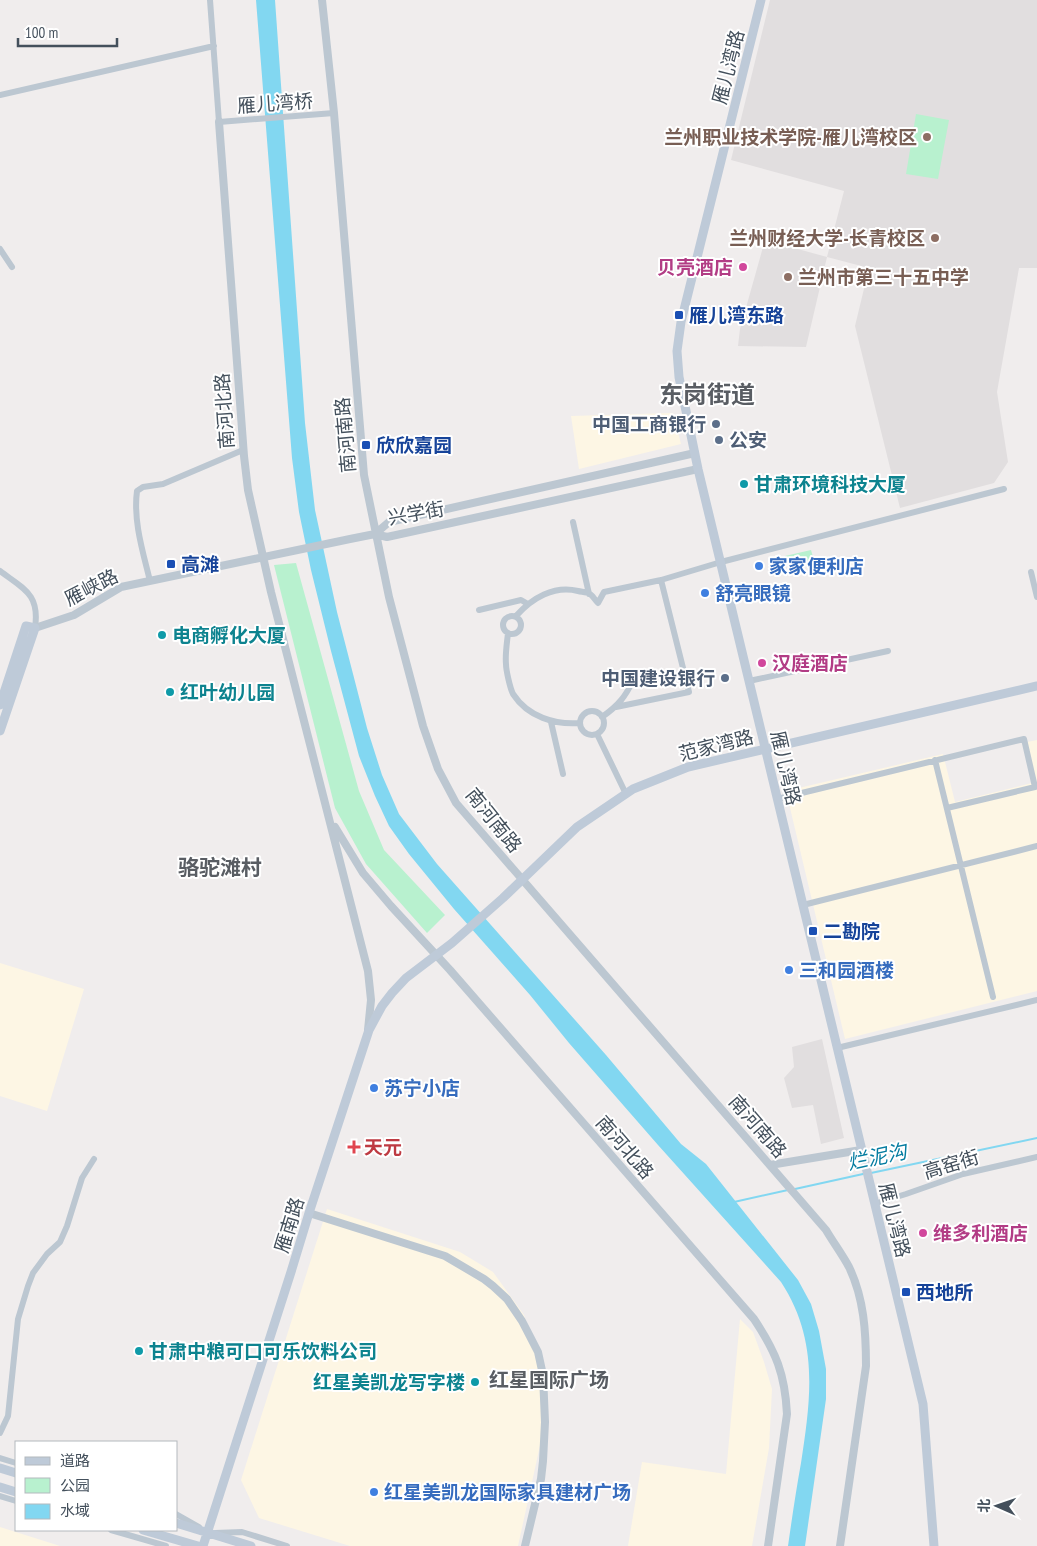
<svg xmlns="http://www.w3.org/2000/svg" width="1037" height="1546" viewBox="0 0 1037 1546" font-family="'PT Sans Narrow','Noto Sans SC',sans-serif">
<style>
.commercial{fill:#fdf6e4}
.education{fill:#e1dedf}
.green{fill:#b8f1cf}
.water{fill:#82d7f1}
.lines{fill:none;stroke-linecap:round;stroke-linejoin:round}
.stream{stroke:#82d7f1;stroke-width:2}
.minor{stroke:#bcc7d1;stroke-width:6}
.tertiary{stroke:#bcc7d1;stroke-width:8}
.secondary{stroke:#becad8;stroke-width:9}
.education-dot{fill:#8d6e63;stroke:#fff;stroke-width:2}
.hotel-dot{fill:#d1479c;stroke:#fff;stroke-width:2}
.transit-dot{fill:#1a4fb4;stroke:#fff;stroke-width:2}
.service-dot{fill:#5c6f8a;stroke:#fff;stroke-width:2}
.culture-dot{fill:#0f9aa8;stroke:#fff;stroke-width:2}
.shop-dot{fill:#3f7fe0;stroke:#fff;stroke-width:2}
.health-dot{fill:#e0444e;stroke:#fff;stroke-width:2}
.labels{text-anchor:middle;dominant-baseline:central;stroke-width:4;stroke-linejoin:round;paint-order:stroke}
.street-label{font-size:19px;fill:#44505c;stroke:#fff}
.education-label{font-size:19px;font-weight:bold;fill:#785e54;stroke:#fff;text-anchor:end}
.hotel-label{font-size:19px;font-weight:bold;fill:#b23c85;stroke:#fff;text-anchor:start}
.transit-label{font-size:19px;font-weight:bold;fill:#164399;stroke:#fff;text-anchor:start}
.service-label{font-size:19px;font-weight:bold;fill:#4e5e75;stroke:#fff;text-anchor:end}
.culture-label{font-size:19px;font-weight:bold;fill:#0d838f;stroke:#fff;text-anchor:start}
.shop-label{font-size:19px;font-weight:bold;fill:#366cbe;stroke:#fff;text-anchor:start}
.health-label{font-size:19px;font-weight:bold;fill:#be3a42;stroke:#fff;text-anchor:start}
.water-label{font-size:20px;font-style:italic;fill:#047ca0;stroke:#fff}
.neighbourhood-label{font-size:20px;font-weight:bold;fill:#595d63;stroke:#fff}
.quarter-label{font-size:21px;font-weight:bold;fill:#595d63;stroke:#fff}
.district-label{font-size:24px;font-weight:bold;fill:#595d63;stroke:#fff}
</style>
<rect width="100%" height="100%" fill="#f0eded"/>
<path class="commercial" d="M673 413 681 444 579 469 571 416Z
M1037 740V991L845 1039 786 791 943 754 955 802 1032 783 1022 743Z
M0 963 84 989 47 1111 0 1096Z
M327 1209 460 1252 493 1272 524 1315 542 1365 546 1418 518 1546H350L259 1518 241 1480Z
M740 1319 753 1332 764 1362 772 1389 769 1448 752 1546H628L642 1462 726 1474Z
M0 1527 60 1546H0Z"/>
<path class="education" d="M770 0H1037V268H1019L997 392 1008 462 994 483 900 508 855 326 869 268 827 257 806 347 738 346 740 329 765 240 827 257 844 191 731 160Z
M822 1039 844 1138 821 1144 813 1105 792 1108 784 1078 794 1067 792 1047Z"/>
<path class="green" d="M916 114 949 120 938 179 906 174Z
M811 550 815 564 789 570 785 556Z
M296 563 359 791 384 850 445 915 427 933 366 864 335 808 274 565Z"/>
<path class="water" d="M256 0H275L305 423 315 510 337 612 367 728 382 775 399 814 437 864 606 1055 681 1144 706 1164 798 1280 811 1304 819 1331 826 1369V1399L805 1546H788C792 1518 796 1491 801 1463 811 1398 819 1340 781 1282L658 1145 569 1043 530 995 454 909 409 854 389 826 375 796 359 756 331 651 311 570 299 512 292 458Z"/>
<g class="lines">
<path class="stream" d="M871 1173 1037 1138
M795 1189 863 1174
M734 1202 788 1190"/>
<path class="minor" d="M210 0 219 122 334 113
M0 95 214 46
M0 249 12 267
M573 522 589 594
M0 571C24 589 40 594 35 628
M1031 572 1037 597
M150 581C143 552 133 521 137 491L143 487 163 484 243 450
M479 610 521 600 528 604
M503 625a9 9 0 1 1 18 0a9 9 0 1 1-18 0Z
M516 616C532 598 554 585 578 591 582 592 587 592 590 594 593 596 595 600 598 603L604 592 661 580 721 562 1004 489
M508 633C507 643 505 654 506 664 506 670 510 688 513 694 528 717 555 725 580 723
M749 681 888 651
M616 707 689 692 661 580
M580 723a12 12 0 1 1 24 0a12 12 0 1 1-24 0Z
M602 717C619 705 625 697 634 679
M551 722 563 774
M597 734 626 794
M935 760 993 997
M777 799 1024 739 1035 787 947 808
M803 905 1037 846
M837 1048 1037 1000
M874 1204 906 1194 963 1174 1037 1157
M0 1433 8 1416 18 1319 28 1286 33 1273 47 1254 60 1242 67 1226 82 1178 94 1159
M0 1458 16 1463
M0 1496 16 1501
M176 1514 199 1527
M111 1530 166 1546
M215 1533 242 1532 287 1546"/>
<path class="tertiary" d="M322 0 334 113 364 475 389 597 423 726 438 769 456 803 826 1230C833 1242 842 1254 849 1267 864 1298 866 1332 866 1366L840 1546
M219 122 244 456 248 490 271 592 368 971 371 1000 368 1030
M375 534 387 537 698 469
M35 628 74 615 121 587 350 539 375 534 389 522 695 453
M335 827 363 873 391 906 450 970 754 1319C776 1352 785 1374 787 1414L768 1546
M770 1165 861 1150
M309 1213 445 1256 484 1279 493 1286 507 1299 522 1321 538 1352 543 1375 545 1422 543 1461 541 1479 525 1546"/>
<path class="secondary" d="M761 0 681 322 677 351 679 377 698 469 923 1404 934 1546
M0 705 26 626 35 628 0 731
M0 1468 16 1473
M0 1487 16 1492
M176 1523 251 1546
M143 1530 198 1546
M203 1546 291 1272 309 1213 369 1030 382 1006 392 993 406 978 452 943 503 898 577 827 633 789 688 767 1037 686"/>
</g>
<g class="education-dot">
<circle cx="927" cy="137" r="5"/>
<circle cx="935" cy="238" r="5"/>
<circle cx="788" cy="277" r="5"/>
</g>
<g class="hotel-dot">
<circle cx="743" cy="267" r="5"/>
<circle cx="762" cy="663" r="5"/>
<circle cx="923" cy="1233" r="5"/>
</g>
<g class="transit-dot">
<rect x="674" y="310" width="10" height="10" rx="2.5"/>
<rect x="361" y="440" width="10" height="10" rx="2.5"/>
<rect x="166" y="559" width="10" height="10" rx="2.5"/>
<rect x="808" y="926" width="10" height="10" rx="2.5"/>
<rect x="901" y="1287" width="10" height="10" rx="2.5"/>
</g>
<g class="service-dot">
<circle cx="716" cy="424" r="5"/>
<circle cx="719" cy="440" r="5"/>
<circle cx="725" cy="678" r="5"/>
</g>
<g class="culture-dot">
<circle cx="744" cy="484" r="5"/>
<circle cx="162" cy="635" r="5"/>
<circle cx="170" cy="692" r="5"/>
<circle cx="139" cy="1351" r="5"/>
<circle cx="475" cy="1382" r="5"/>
</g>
<g class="shop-dot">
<circle cx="759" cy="566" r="5"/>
<circle cx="705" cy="593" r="5"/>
<circle cx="789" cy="970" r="5"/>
<circle cx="374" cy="1088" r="5"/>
<circle cx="374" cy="1492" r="5"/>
</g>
<path class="health-dot" d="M351.5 1139.5h5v5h5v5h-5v5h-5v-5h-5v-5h5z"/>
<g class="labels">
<g class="street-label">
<text transform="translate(728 67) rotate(-76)">雁儿湾路</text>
<text transform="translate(275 103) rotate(-4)">雁儿湾桥</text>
<text transform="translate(224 411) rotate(-94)">南河北路</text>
<text transform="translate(345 435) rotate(-95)">南河南路</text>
<text transform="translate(416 513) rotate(-10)">兴学街</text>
<text transform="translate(91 587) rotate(-27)">雁峡路</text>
<text transform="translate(716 745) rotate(-14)">范家湾路</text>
<text transform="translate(786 768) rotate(77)">雁儿湾路</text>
<text transform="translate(494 820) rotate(51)">南河南路</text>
<text transform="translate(758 1126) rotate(49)">南河南路</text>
<text transform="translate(625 1147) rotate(49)">南河北路</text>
<text transform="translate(951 1164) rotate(-17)">高窑街</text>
<text transform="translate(895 1220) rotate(76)">雁儿湾路</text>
<text transform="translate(289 1225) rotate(-73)">雁南路</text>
</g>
<g class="education-label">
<text x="917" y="137">兰州职业技术学院-雁儿湾校区</text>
<text x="925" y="238">兰州财经大学-长青校区</text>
<text x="798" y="277" text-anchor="start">兰州市第三十五中学</text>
</g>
<g class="hotel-label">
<text x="733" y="267" text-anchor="end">贝壳酒店</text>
<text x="772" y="663">汉庭酒店</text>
<text x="933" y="1233">维多利酒店</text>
</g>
<g class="transit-label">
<text x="689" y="315">雁儿湾东路</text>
<text x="376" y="445">欣欣嘉园</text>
<text x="181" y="564">高滩</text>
<text x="823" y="931">二勘院</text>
<text x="916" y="1292">西地所</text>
</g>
<g class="service-label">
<text x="706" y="424">中国工商银行</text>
<text x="729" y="440" text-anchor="start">公安</text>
<text x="715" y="678">中国建设银行</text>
</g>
<g class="culture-label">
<text x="754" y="484">甘肃环境科技大厦</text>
<text x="172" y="635">电商孵化大厦</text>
<text x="180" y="692">红叶幼儿园</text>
<text x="149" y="1351">甘肃中粮可口可乐饮料公司</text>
<text x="465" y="1382" text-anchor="end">红星美凯龙写字楼</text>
</g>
<g class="shop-label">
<text x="769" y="566">家家便利店</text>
<text x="715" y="593">舒亮眼镜</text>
<text x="799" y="970">三和园酒楼</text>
<text x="384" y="1088">苏宁小店</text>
<text x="384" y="1492">红星美凯龙国际家具建材广场</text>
</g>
<g class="health-label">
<text x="364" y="1147">天元</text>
</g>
<g class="water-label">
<text transform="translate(877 1157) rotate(-12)">烂泥沟</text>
</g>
<g class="neighbourhood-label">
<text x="549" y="1380">红星国际广场</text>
</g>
<g class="quarter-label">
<text x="220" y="867">骆驼滩村</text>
</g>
<g class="district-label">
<text x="707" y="394">东岗街道</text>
</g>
</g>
<rect x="15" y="1441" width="162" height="90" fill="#ffffff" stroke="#b4b9be"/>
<rect x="25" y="1457" width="25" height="8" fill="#becad8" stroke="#b4b9be"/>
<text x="60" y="1466" font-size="15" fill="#44505c">道路</text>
<rect x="25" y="1478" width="25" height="15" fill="#b8f1cf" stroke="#b4b9be"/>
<text x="60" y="1491" font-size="15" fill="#44505c">公园</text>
<rect x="25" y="1504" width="25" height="15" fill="#82d7f1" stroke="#b4b9be"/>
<text x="60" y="1516" font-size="15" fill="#44505c">水域</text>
<g transform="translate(997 1506) rotate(272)" stroke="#ffffff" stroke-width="4" paint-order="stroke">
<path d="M0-4L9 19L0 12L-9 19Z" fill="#44505c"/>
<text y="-8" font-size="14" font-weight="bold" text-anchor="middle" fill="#44505c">北</text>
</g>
<path d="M18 38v8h99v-8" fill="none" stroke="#44505c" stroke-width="2.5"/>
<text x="25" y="38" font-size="15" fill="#44505c" stroke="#ffffff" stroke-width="4" paint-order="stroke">100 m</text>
</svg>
